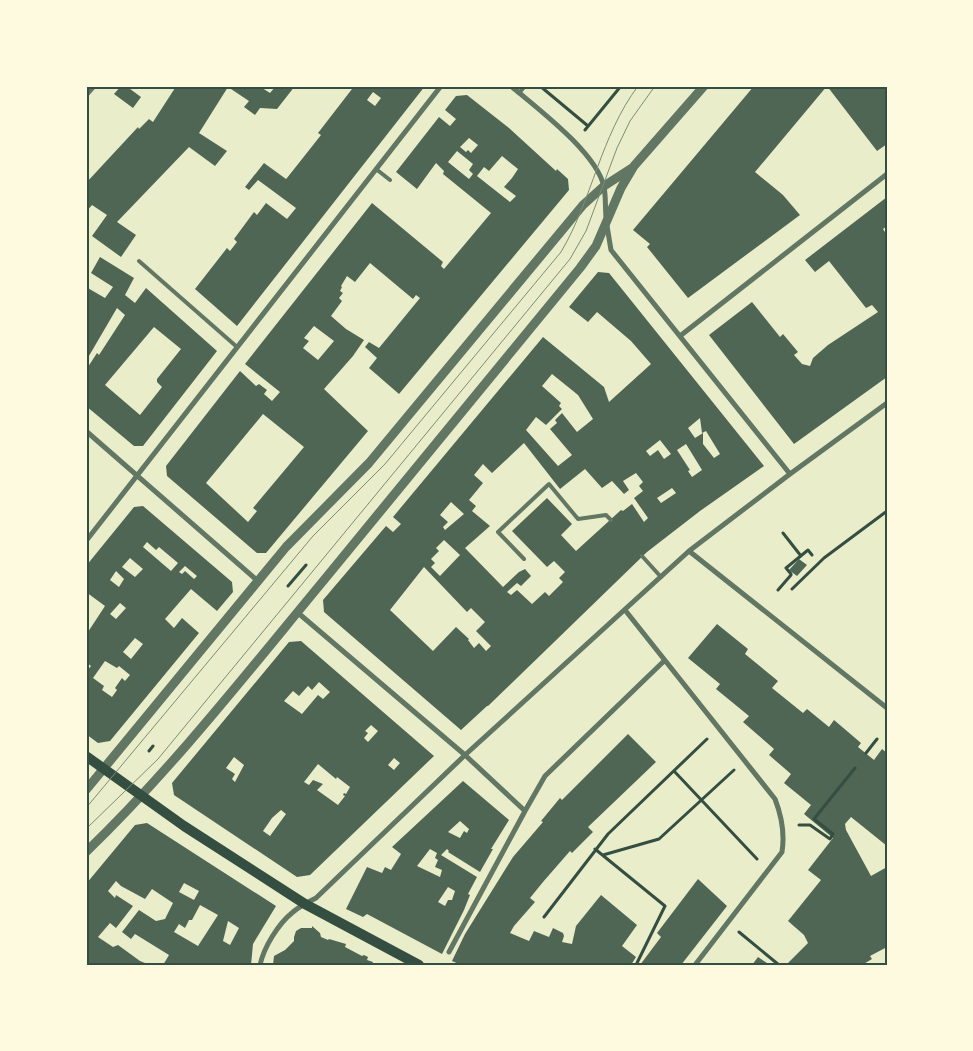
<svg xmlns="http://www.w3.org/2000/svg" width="973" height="1051" viewBox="0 0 973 1051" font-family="'Golos Text',sans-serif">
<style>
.building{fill:#4f6655;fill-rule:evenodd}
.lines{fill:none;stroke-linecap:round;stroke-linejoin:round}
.path{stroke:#344e41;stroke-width:3}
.service{stroke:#617663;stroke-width:4}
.minor{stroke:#617663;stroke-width:5}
.tertiary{stroke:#617663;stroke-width:9}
.secondary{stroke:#344e41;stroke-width:10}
.tram{stroke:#7c8e77;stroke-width:1}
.neatline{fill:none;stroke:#344e41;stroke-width:2}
</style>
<rect width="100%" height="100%" fill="#e9edc9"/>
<path class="building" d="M121 86H126L141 97 133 108 114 94Z
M173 86H259L270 93 276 86H295L277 109 260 108 255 115 244 107 249 101 228 87 199 133 227 151 215 166 189 147 117 222 136 235 121 257 92 236 107 215 92 205 86 212V183L138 127 139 129 149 119 153 122 175 88Z
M349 86H425L237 326 195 289 227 248 230 251 237 242 234 239 254 212 257 215 266 203 287 219 296 208 258 180 249 190 245 187 264 163 286 179 287 178 321 135 318 133 352 89ZM373 92 381 98 375 106 367 100Z
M754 86H887V144L877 151 827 86 755 172 783 195 800 215 688 298 647 247 650 244 633 230Z
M467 95 509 128 556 171 557 169 568 179 569 190 399 394 369 368 377 358 365 347 369 342 379 348 420 298 416 295 413 299 370 263 355 282 347 276 341 286 342 287 340 291 343 293 339 298 342 301 331 316 346 329 364 340 353 356 324 389 368 431 266 553H257L167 476 166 466 240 371 256 386 259 384 267 390 264 394 272 401 280 392 245 364 372 203 443 262 441 266 444 269 491 213 443 174 444 171 436 163 417 189 396 172 439 117 450 126 456 119 445 110 456 96ZM469 138 478 145 471 153 468 150 466 152 460 147ZM457 151 473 164 469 170 473 174 469 179 448 162ZM502 156 518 169 512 178 504 187 516 196 510 202 477 176 484 167 489 171ZM314 326 334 341 318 360 303 348 309 341 304 338ZM263 414 304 447 253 508 257 511 248 522 206 483Z
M887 197V226L883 229 887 235V377L794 444 709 335 752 302 780 337 783 334 798 352 794 355 802 364 810 366 813 358 828 345 878 312 872 305 866 308 829 261 815 272 805 260Z
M100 257 134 278 125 295 135 303 146 288 217 351 143 446H134L86 406V370L97 353 99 355 125 315 117 308 86 361V287L105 298 113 287 91 273ZM154 327 181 349 157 379V382L162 387 140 415 105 385Z
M598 272 609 273 764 466 700 511 647 552 488 706H487L461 730 324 612 323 600 386 526 393 532 401 524 393 517 543 337 604 387 609 402 651 364 631 341 597 312 588 322 569 307ZM552 374 578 395 593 419 577 432 562 413 555 420 557 423 550 429 572 455 558 466 526 430 536 417 546 425 562 409 559 406 561 403 542 386ZM700 418 702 433 706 431 720 454 714 458 703 444V433L695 438 688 428ZM660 440 671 454 664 459 658 450 650 456 646 451ZM524 443 560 489 585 469 602 488 612 481 624 494 629 490 623 481 636 473 643 482 639 486 643 491 634 498 648 518 644 522 632 504 623 511 621 510 576 551 561 535 572 524 547 498 512 531 547 567 554 561 565 572 559 578 563 582 549 596 545 592 532 604 517 590 511 595 507 592 517 583 521 586 531 576 525 569 519 572 503 587 465 548 490 526 472 511 476 506 469 500 483 483 474 475 483 464 492 473ZM686 444 702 470 692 477 688 471 690 470 677 450ZM672 488 676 493 661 503 657 498ZM451 502 464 514 445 530 443 527 448 522 440 515ZM444 540 460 555 440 576 431 567 435 563 431 559 439 551 436 548ZM424 567 467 612 471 608 485 622 476 631 491 646 486 651 479 643 474 648 468 640 469 639 456 627 433 651 390 610Z
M143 506 232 582 233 592 217 611 191 589 165 619 174 628 182 618 199 633 110 741 98 743 86 734V672L91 666 86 662V635L105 606 86 592V566L134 507ZM147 542 156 550 159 547 178 563 171 571 143 547ZM130 558 143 569 135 577 122 567ZM185 566 197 576 194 579 185 571 182 574 179 572ZM116 571 124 579 119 587 110 580ZM120 603 126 608 116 619 110 614ZM135 638 143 644 131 659 123 652ZM105 661 117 668 119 666 130 675 125 681 122 678 115 688 117 690 112 697 102 690 104 686 93 678Z
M799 559 807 565 797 576 789 570Z
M717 624 748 649 745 654 778 681 772 688 803 713 807 709 829 727 834 720 861 743 858 747 874 760 882 749 887 753V846L851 817 845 824 846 830 871 876 887 867V947L870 956 872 959 862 965 787 964 808 943 804 935 788 921 821 880 808 870 833 838 804 814 811 805 784 783 791 774 769 755 774 749 743 722 749 716 716 689 720 684 688 658Z
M301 641 434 756 310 875 297 877 174 795 172 783 289 642ZM319 682 330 692 323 699 318 695 302 714 284 701 293 691 299 696 308 686 312 690ZM371 725 378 731 368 742 364 738 368 733 365 731ZM234 757 244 765 235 782 232 779 235 774 226 768ZM394 758 400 763 394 770 388 765ZM318 764 336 779 337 777 350 787 346 794 344 793 343 795 345 796 338 805 317 790 323 784 313 780 309 785 304 782ZM281 810 286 814 270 836 263 831 272 818Z
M628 734 656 762 588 827 593 832 572 853 570 851 543 882 530 898 535 902 514 926 510 933 529 941 534 931 549 937 553 928 563 933 564 936 562 942 572 944 576 926 601 895 637 925 622 946 636 957 631 965H461L452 961 465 934 513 857 543 822 541 821 560 798 562 800Z
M463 781 509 820 491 849H493L480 872 448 852 449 851 447 849 441 855 477 877 468 894 470 895 464 910 442 954 367 914 363 917 346 909 367 867 382 873 385 867 391 870 401 854 392 847ZM460 821 469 829 467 833 464 831 460 838 448 832ZM430 849 437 853 435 858 438 860 435 867 442 870 440 877 417 866ZM448 887 455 891 452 900H448L445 906 438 902Z
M147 823 276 906 253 944 251 965H163L169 955 135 934 131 939 122 932 139 910 156 921 165 919 173 903 152 889 145 899 121 886 116 881 108 891 115 898 116 895 133 906 116 928 110 923 98 937 113 947 118 945 140 961 150 965H86V884L135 825ZM184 883 199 891 194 900 179 892ZM200 905 218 915 198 946 174 932 179 924 185 928 189 920H192ZM228 921 239 928 230 945 223 941Z
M698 879 727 906 681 965H640L661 937 657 933Z
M312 926 320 933 321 937 328 940 329 939 346 944 345 947 362 956 364 955 368 957 367 960 373 962 372 965H273L274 956 285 950 294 941V937L296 931 301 928H312Z
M758 957 770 965H752Z"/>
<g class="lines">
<path class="path" d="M540 86 588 126
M585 130 621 86
M783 533 801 556
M288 586 306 565
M792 589 824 558 887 511
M778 590 791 575V574L786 568 808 550 812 555
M149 751 153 746
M866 753 877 739
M674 771 757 859
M799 825H810L830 839 833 834 814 819 855 768
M595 849 665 906 636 965
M603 855 659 839 734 770
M544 917 608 834 707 739
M739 932 779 965"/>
<path class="service" d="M519 93 525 86
M376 169 390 180
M139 261 237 347
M642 556 661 577
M524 559 498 532 549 484 578 519 606 515 611 520"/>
<path class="minor" d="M511 86C538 109 597 153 604 187 606 196 605 207 606 217
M86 95 94 86
M607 226 611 250 790 474
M680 336 887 174
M86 431 259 582
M86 541 441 86
M689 551 887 708
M625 610 775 799C782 817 785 833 782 852L695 965
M297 612 465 755 525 811 545 776 664 661
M449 952 525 811
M260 965C264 947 278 924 293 912 300 906 308 902 316 898L465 755 689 551 790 474 887 403"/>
<path class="tertiary" d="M86 790 286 547 369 463 583 205 604 186 632 168
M86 852C172 769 247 673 324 580 409 476 494 372 580 268L596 246 621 188 634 166 704 86"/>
<path class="secondary" d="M86 756 184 826 305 904 419 965"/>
<path class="tram" d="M86 808 313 536 385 464 561 252C593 198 600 137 638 86
M86 829 158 759 570 259 586 231 617 148 630 121 655 86"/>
</g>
<rect width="973" height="1051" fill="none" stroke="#fefae0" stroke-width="175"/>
<rect x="88" y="88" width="798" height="876" class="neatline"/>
</svg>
